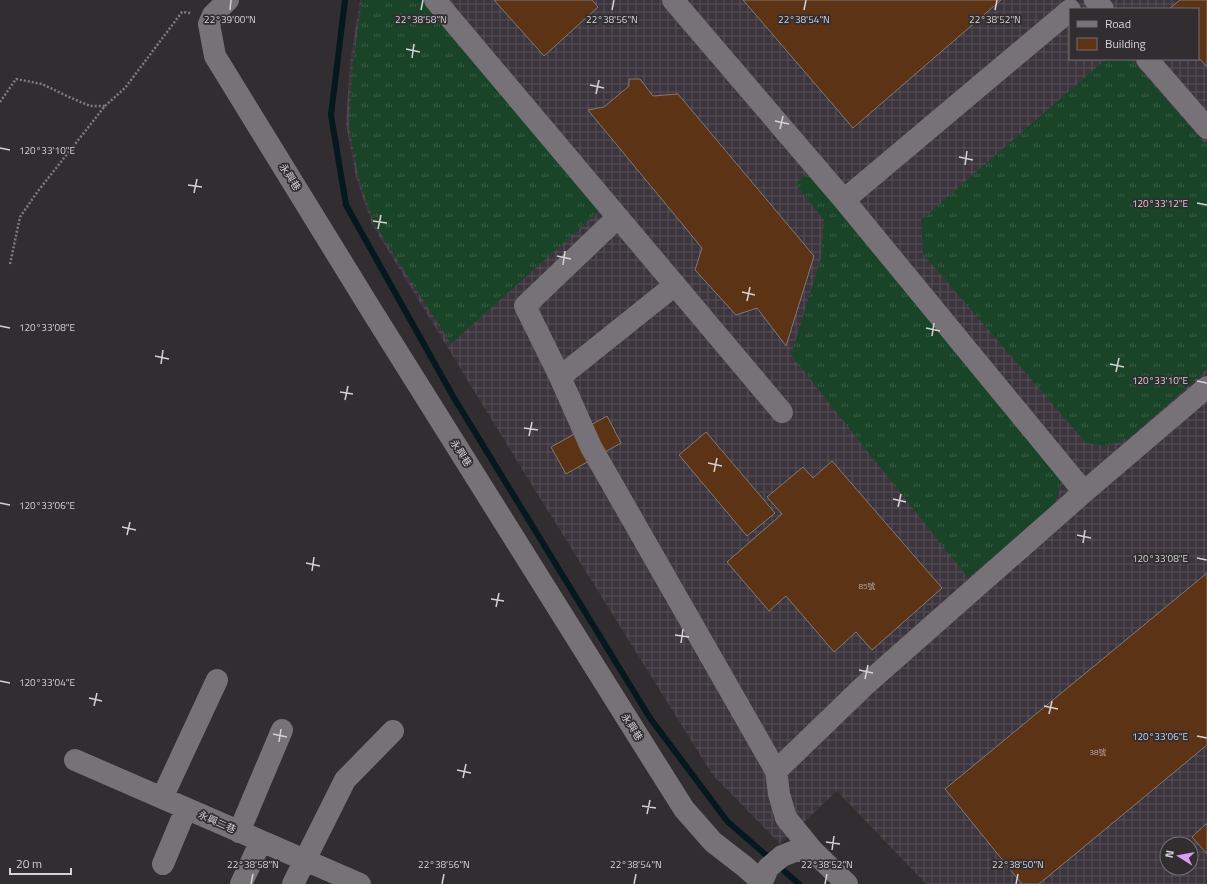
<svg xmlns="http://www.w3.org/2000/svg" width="1207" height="884" viewBox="0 0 1207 884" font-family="'Titillium Web','Noto Sans TC',sans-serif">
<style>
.industrial{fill:url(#industrial-grid);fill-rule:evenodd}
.grass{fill:url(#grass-tufts)}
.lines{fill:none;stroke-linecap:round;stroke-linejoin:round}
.stream{stroke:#04181e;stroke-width:6}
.building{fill:#5d3315;stroke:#7f7975}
.path{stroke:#7f7c7f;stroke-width:2.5;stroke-dasharray:2 2;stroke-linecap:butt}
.minor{stroke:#767277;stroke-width:22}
.ticks{fill:none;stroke:#d4d2d5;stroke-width:1.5}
.labels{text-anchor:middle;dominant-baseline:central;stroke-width:3.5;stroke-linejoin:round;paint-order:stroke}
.number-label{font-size:8px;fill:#b6aaa5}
.street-label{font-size:10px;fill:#d4d2d5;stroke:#312d31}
.ticks-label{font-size:10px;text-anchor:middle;fill:#d4d2d5;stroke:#312d31;stroke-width:3.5;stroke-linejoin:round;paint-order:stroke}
</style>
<defs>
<pattern id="industrial-grid" width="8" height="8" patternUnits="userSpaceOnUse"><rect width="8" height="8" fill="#3d353e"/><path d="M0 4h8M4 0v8" fill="none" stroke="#585159"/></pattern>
<pattern id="grass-tufts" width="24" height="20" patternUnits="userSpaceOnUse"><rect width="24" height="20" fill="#1a4428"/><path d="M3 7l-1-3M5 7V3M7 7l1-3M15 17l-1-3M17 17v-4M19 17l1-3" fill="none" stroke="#3a5e46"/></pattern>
</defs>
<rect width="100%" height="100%" fill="#312d31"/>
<path class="industrial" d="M360 0H1207V884H926L837 791 780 844 712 774 517 461 372 224 356 177 346 124 350 63ZM1070 9H1198V59H1070ZM1167 844H1191V868H1167Z"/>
<path class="grass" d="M362 0H425L599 211 451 344 374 223 358 176 349 124 353 63Z
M1106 59H1131L1207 146V369L1132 436 1108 446 1086 443 923 254 921 220Z
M812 170 1059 470 1061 486 1054 505 968 578 791 355 821 258 824 220 795 184Z"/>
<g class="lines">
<path class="stream" d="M345 0 331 115 346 205 454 398 650 718 727 821 799 884"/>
</g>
<path class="building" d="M494 0H592L598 7 544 56Z
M743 0H1001L853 128Z
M1180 0H1207V67L1198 57V9H1169Z
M629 79H640L653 96 678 94 814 256 786 346 757 308 736 315 695 270 702 248 588 110 604 107 629 86Z
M607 416 621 443 566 474 551 447Z
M706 432 775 513 747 536 679 455Z
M832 461 942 588 872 650 856 632 834 652 786 596 769 611 727 562 782 514 767 497 803 467 813 478Z
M1207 573V745L1039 884H1022L945 789Z
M1207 823V854L1192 837Z"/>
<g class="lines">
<path class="path" d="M0 102 16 79 42 84 69 97 90 106H105
M10 264 20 217 38 191 105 106 125 88 182 12 191 13"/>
<path class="minor" d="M228 0 213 15 209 24 215 56 370 308 655 763 684 809 713 842 744 866 762 882
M435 0 782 412
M673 0 844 200 1084 492
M1095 0 1103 9
M1147 59 1207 128
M844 200 1070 10
M618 217 525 306 560 377 591 447 776 771 779 794 786 818 813 851 847 884
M560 377 675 285
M75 760 360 884
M776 771 864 686 1084 492 1207 387
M162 798 217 680
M239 832 282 730
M163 864 186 809
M241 884 261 841
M293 884 345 780 393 731
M761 884 768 868 782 856 795 851H813"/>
</g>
<path class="ticks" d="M230 10 231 0M421 10 423 0M612 10 614 0M804 10 806 0M995 10 997 0M406 49 420 52M412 58 414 44M590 85 604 88M596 94 599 80M775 121 789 124M780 129 783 116M0 148 10 150M959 157 973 160M965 165 967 151M188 185 202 187M194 193 197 179M1197 203 1207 205M373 221 387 223M378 229 381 215M557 256 571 259M563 265 565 251M742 292 755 295M747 301 750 287M0 326 10 328M926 328 940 331M932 336 934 323M155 356 169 359M161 364 163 350M1110 364 1124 367M1116 372 1119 358M1197 381 1207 383M340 392 353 394M345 400 348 386M524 428 538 430M529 436 532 422M708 463 722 466M714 472 717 458M893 499 906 502M0 503 10 505M898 507 901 494M122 527 136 530M127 535 130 522M1077 535 1091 538M1083 543 1085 530M1197 558 1207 560M306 563 320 566M312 571 314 557M491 599 504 601M496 607 499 593M675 635 689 637M681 643 683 629M859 670 873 673M865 679 868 665M0 681 10 683M89 698 102 701M94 706 97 693M1044 706 1058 709M1049 714 1052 701M273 734 287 737M1197 736 1207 738M279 742 281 729M457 770 471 773M463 778 466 764M642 806 656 808M647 814 650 800M826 842 840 844M832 850 834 836M251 884 253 874M442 884 444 874M634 884 636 874M825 884 827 874M1016 884 1018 874"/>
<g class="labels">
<g class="number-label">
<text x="867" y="586">85號</text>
<text x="1098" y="752">38號</text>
</g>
<g class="street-label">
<text transform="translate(290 177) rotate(58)">永興巷</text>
<text transform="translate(461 453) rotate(58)">永興巷</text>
<text transform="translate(632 727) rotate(58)">永興巷</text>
<text transform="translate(217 822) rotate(24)">永興二巷</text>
</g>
</g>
<g class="ticks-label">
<text x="230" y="23">22°39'00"N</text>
<text x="421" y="23">22°38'58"N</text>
<text x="612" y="23">22°38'56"N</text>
<text x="804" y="23">22°38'54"N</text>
<text x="995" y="23">22°38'52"N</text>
<text x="47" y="154">120°33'10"E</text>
<text x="1160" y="207">120°33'12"E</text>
<text x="47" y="331">120°33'08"E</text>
<text x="1160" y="384">120°33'10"E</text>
<text x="47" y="509">120°33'06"E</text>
<text x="1160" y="562">120°33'08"E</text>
<text x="47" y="686">120°33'04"E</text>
<text x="1160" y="740">120°33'06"E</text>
<text x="253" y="868">22°38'58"N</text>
<text x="444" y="868">22°38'56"N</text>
<text x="636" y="868">22°38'54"N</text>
<text x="827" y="868">22°38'52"N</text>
<text x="1018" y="868">22°38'50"N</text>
</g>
<rect x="1069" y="8" width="130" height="52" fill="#312d31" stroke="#726f73"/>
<rect x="1077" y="21" width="20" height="6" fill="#767277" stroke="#726f73"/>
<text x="1105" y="28" font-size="12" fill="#d4d2d5">Road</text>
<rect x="1077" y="38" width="20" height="12" fill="#5d3315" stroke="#726f73"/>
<text x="1105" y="48" font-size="12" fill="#d4d2d5">Building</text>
<g transform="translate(1179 856) rotate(281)"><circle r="19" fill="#312d31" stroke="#726f73"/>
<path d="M0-3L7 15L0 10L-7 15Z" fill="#dd99f3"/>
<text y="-6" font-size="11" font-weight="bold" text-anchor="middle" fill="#d4d2d5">N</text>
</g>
<path d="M10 868v6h61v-6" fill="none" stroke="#d4d2d5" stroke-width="2"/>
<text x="16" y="868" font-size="12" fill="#d4d2d5" stroke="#312d31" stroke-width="3" paint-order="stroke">20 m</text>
</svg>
